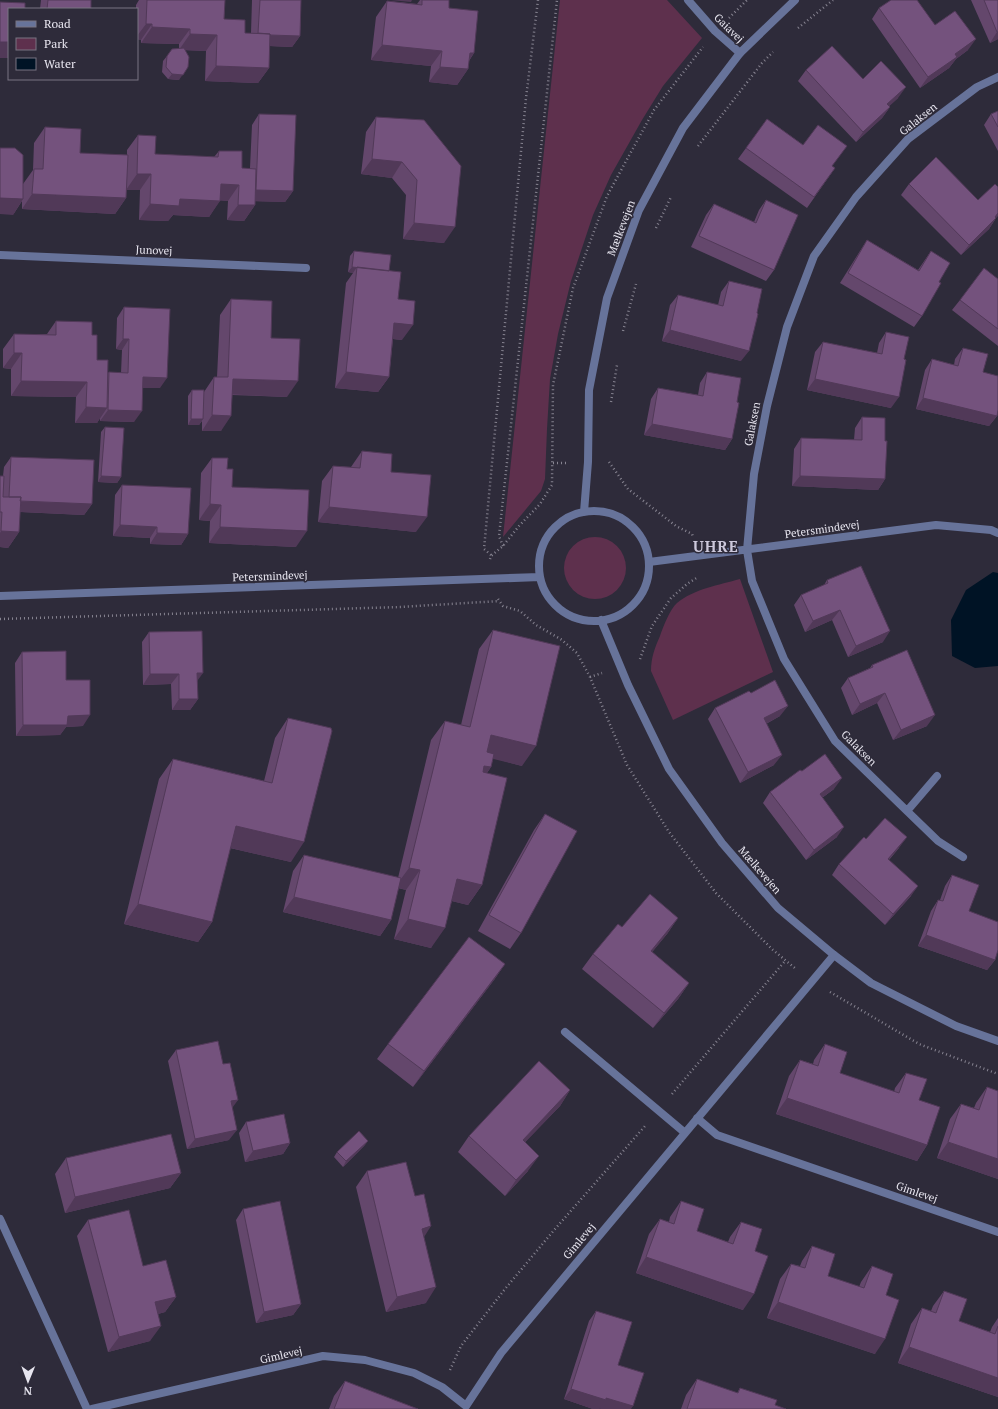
<svg xmlns="http://www.w3.org/2000/svg" width="998" height="1409" viewBox="0 0 998 1409" font-family="'PT Serif',serif">
<style>
.green{fill:#5e304d}
.water{fill:#001325}
.lines{fill:none;stroke-linecap:round;stroke-linejoin:round}
.path{stroke:#878491;stroke-width:2.5;stroke-dasharray:1 3;stroke-linecap:butt}
.minor{stroke:#67739a;stroke-width:8}
.tertiary{stroke:#67739a;stroke-width:8}
.wall{fill:#64476c}
.shaded-wall{fill:#513958}
.building{fill:#74527d;stroke:#513958}
.labels{text-anchor:middle;dominant-baseline:central;stroke-width:3;stroke-linejoin:round;paint-order:stroke}
.street-label{font-size:11px;fill:#e7e5ef;stroke:#2e2b3a}
.district-label{font-size:15px;font-weight:bold;letter-spacing:1px;fill:#ccc8db;stroke:#2e2b3a}
</style>
<rect width="100%" height="100%" fill="#2e2b3a"/>
<path class="green" d="M560 0H667L702 38 663 86 642 120 611 175 593 215 571 281 558 334 550 379 547 429 545 479 541 491 503 537Z
M564 568a31 31 0 1 1 62 0a31 31 0 1 1-62 0Z
M740 579 773 672 673 720 651 671C651 658 655 647 660 636 663 627 670 609 677 603 694 589 719 585 740 579Z"/>
<path class="water" d="M993 572 998 573V666L975 668 952 656 951 620 966 590Z"/>
<g class="lines">
<path class="path" d="M729 18 747 0
M798 28 833 0
M698 146 762 63 773 52
M656 228 671 197
M623 331 636 284
M611 402 617 365
M609 462 628 489 676 526 692 534 693 537
M553 463H568
M503 546 499 536 557 0
M491 555 484 549 526 98 538 0
M490 559 491 556 503 546 519 526 540 504 552 485 553 385 573 288 607 196 654 110 703 47
M498 599 503 606 520 611 536 625 562 640 577 653 590 677 627 765 669 832 716 893 773 950 796 969
M0 619 401 607 499 601
M640 659 652 626 671 598 687 584 698 577
M590 677 602 673
M830 992 919 1044 998 1074
M672 1094 785 961
M450 1370 461 1346 505 1289 555 1229 645 1126"/>
<path class="minor" d="M688 0 715 31 740 53
M0 255 306 268
M649 562 936 525 991 530 998 533
M937 776 907 811 835 741 784 659 752 581 747 550 754 474 767 406 787 327 814 256 856 197 908 139 977 87 998 77
M907 811 938 841 963 857
M565 1032 684 1132
M697 1118 717 1135 998 1232
M0 1219 87 1409
M92 1409 323 1356 365 1360 414 1373 442 1387 466 1406 501 1353 834 955"/>
<path class="tertiary" d="M539 566a55 55 0 1 1 110 0a55 55 0 1 1-110 0Z
M584 512 588 462 589 390 607 298 639 210 683 128 740 53 795 0
M0 596 540 577
M601 620 628 685 669 769 722 843 778 908 834 955 871 983 956 1026 998 1041"/>
</g>
<path class="wall" d="M41 0H91V9H40Z
M139 0H225L224 19 245 33H251L252 0H301L300 36 292 47 269 46V68L258 83 205 81 206 51 185 50 179 80 168 79 162 72 163 61 167 56 179 48V44L141 43V40L137 39V9H136V5Z
M420 0H449V8L474 53 469 61 468 69 457 85 429 82 431 66 371 60 376 17 387 1 417 4Z
M971 0H998V39L990 43Z
M879 8 935 25 968 50 956 59 949 68 920 88 872 19Z
M806 70 863 79 898 98 889 106 890 107 882 118 856 142 798 81Z
M998 111V151L984 125 991 114Z
M259 114 293 191 285 202 255 201V205L244 221 227 220 228 201 220 200 209 217 173 215 168 221 139 220 140 190H126V198L115 214 22 209V201L13 215 23 184 33 170 34 143 45 127 80 153 127 155V150L138 135 155 154 214 157 219 151 242 168H250L252 125Z
M376 117 461 166 444 243 403 239 406 195 392 178 361 174 366 132Z
M767 119 835 168 807 208 738 159Z
M909 184 978 200 996 218 989 229 961 255 901 195Z
M766 200 774 270 766 281 691 247 706 215 714 204 754 222 759 210Z
M867 240 918 270 931 251 939 282 922 316 914 327 840 283 860 251Z
M354 251 389 271 398 299 402 340 393 339 389 377 378 392 335 388 346 283 353 273 348 272 350 256Z
M998 279V346L952 310 960 300Z
M729 281 741 361 662 341 670 305 678 295 718 305 721 292Z
M231 299 271 338 287 397 232 395 221 431H202V421L199 425H188V396L192 390 204 392 214 377H217L220 315Z
M124 307 160 388H142L134 422 100 421V418L97 423H75L76 397 11 396V369L3 368V349L14 334H47L56 321 92 335 97 360 108 373 109 372 121 373 122 350 116 349 117 318Z
M886 332 891 408 807 390 815 352 823 342 877 353 879 343Z
M963 348 983 372 997 416 989 426 916 409 925 370 932 359 954 365 955 359Z
M707 372 737 402 732 439 725 450 644 435 651 399 658 388 698 395 700 383Z
M862 417 885 441V479L878 490 792 486 794 449 801 438 854 440 855 428Z
M105 427 121 477 117 483 98 482 101 432Z
M362 451 391 472 416 532 318 522 322 481 333 466 351 467Z
M11 457 92 504 84 515 20 512 19 532 8 548 0 547V476H3L4 467Z
M212 458 227 469 232 487 296 547 209 543 210 521 199 520 201 473Z
M122 485 188 534 181 545 150 544V538L113 536 115 495Z
M827 580 883 642 848 657 832 620 805 632 794 605 801 595 824 585Z
M493 630 522 766 493 758 491 767 487 773 482 885 468 905 452 901 431 948 394 939 406 890 398 888 391 920 380 936 283 912 293 871 304 855 398 878 431 740 445 721 461 725 479 649Z
M149 632 197 681 198 699 190 710H172L171 684 143 685 142 642Z
M22 652 66 680 83 726 66 727 60 735 16 736 15 663Z
M872 665 927 726 893 740 877 703 852 715 841 688 848 678 870 668Z
M751 693 780 716 766 724 774 765 740 783 708 719 715 708Z
M288 718 291 862 230 848 212 922 198 942 124 924 159 779 173 759 264 781 275 738Z
M802 771 834 789 822 798 837 837 806 860 763 803 770 792Z
M545 814 521 933 510 949 478 931 534 830Z
M866 839 899 848 889 860 911 896 885 925 832 875 839 864Z
M952 875 969 911 995 960 987 970 918 946 931 911 938 900H940L945 886Z
M678 918 667 934 652 952 689 983 678 999 653 1028 582 969 593 954 622 927Z
M505 964 494 980 413 1087 377 1059 388 1044Z
M825 1044 840 1073 894 1092 895 1088 906 1073 919 1100 927 1145 917 1161 776 1114 789 1076 800 1060 813 1064 814 1060Z
M176 1050 232 1108 229 1140 187 1149 168 1061Z
M987 1087 998 1091V1179L937 1158 950 1119 961 1104 974 1108 976 1103Z
M570 1090 560 1106 525 1142 528 1171 505 1196 458 1152 469 1136Z
M246 1122 290 1143 283 1154 245 1162 239 1133Z
M368 1141 364 1146 343 1167 334 1157 337 1152Z
M66 1158 181 1173 170 1188 65 1213 55 1174Z
M367 1171 424 1237 426 1303 386 1312 356 1187Z
M681 1201 697 1231 728 1242 730 1237 741 1222 755 1251 743 1310 636 1273 649 1234 660 1219 669 1222 670 1217Z
M243 1209 301 1304 293 1315 256 1323 236 1220Z
M88 1220 143 1266 176 1297 165 1312 158 1314 150 1341 108 1352 77 1236Z
M812 1246 828 1276 859 1287 861 1282 872 1266 886 1295 875 1354 767 1318 780 1279 791 1264 800 1266 802 1261Z
M944 1291 959 1321 990 1332 992 1327 998 1318V1397L898 1363 911 1324 922 1308 931 1311 933 1306Z
M596 1311 618 1365 631 1409H601L600 1408 599 1409H593L564 1399 589 1321Z
M697 1379 737 1393 740 1388 775 1405 786 1409H681L686 1395Z
M345 1381 418 1409H329L334 1396Z"/>
<path class="shaded-wall" d="M390 0H412L411 2Z
M146 24H152L141 40 137 39V36Z
M152 27 190 29 179 44 141 43Z
M997 32H998V39L990 43Z
M190 34 217 35 206 51 179 50Z
M258 35 300 36 292 47 250 45Z
M976 39 968 50 956 59 949 68 920 88 928 77 955 54Z
M0 42H9V58H0Z
M382 45 442 51 431 66 371 60Z
M470 53H474L463 69H468L457 85 429 82 440 67Z
M216 66 269 68 258 83 205 81Z
M188 67 179 80 168 79 172 74Z
M906 87 898 98 880 115 887 104Z
M890 107 882 118 856 142 863 132Z
M372 159 402 162 392 178 361 174Z
M137 174H151L140 190H126Z
M221 184 239 185 228 201 210 200Z
M256 190 293 191 285 202 249 201Z
M32 194 126 198 115 214 22 209Z
M0 198 23 199 13 215 0 214Z
M180 199 220 201 209 217 173 215 168 221 139 220 150 204Z
M238 205H255L244 221 227 220Z
M998 213V216L991 224 996 218 989 229 961 255 969 245Z
M414 223 455 227 444 243 403 239Z
M352 267 389 272 357 267 353 273 348 272Z
M394 323 413 325 402 340 384 338Z
M670 330 749 351 741 361 662 341Z
M123 339H129L122 350 116 349Z
M14 353H22L11 369 3 368Z
M346 372 389 377 378 392 335 388Z
M143 377 167 378 160 388H135Z
M233 379 298 381 287 397 222 394Z
M815 379 899 397 891 408 807 390Z
M21 381 87 382 76 397 11 396Z
M923 398 997 416 989 426 916 409Z
M86 407 107 408 97 423H75Z
M108 410 142 411 134 422 100 421Z
M212 415 231 416 221 431H202Z
M191 419H203L199 425H188Z
M652 424 732 439 725 450 644 435Z
M101 476 121 477 117 483 98 482Z
M800 476 885 479 878 490 792 486Z
M9 501 92 504 84 515 2 511Z
M210 504 221 505 210 521 199 520Z
M329 507 427 517 416 532 318 522Z
M120 525 157 527 150 538 113 536Z
M220 527 307 531 296 547 209 543Z
M1 531 19 532 8 548 0 547V533Z
M157 533 188 534 181 545 150 544Z
M840 610 832 620 805 632 813 621Z
M890 631 883 642 848 657 856 646Z
M197 673H203L195 684Z
M150 674H179L171 684 143 685Z
M885 693 877 703 852 715 860 704Z
M179 699H198L190 710H172Z
M788 706 780 716 756 729 764 718Z
M90 715 83 726 66 727 60 735 16 736 23 725 68 716Z
M935 715 927 726 893 740 901 730Z
M491 735 536 746 522 766 477 755Z
M782 755 774 765 740 783 748 772Z
M484 766 491 767 477 787Z
M842 778 834 789 812 805 820 794Z
M236 826 304 842 291 862 222 846Z
M844 827 837 837 806 860 814 850Z
M907 837 899 848 880 869 888 859Z
M409 868 420 870 406 890 395 887Z
M457 879 482 885 468 905 443 899Z
M918 886 911 896 885 925 893 914Z
M294 897 391 920 380 936 283 912Z
M138 904 212 922 198 942 124 924Z
M678 918 667 934 640 967 651 951Z
M408 919 445 928 431 948 394 939Z
M926 935 995 960 987 970 918 946Z
M505 964 494 980 413 1087 424 1071Z
M689 983 678 999 653 1028 664 1013Z
M570 1090 560 1106 512 1156 523 1140Z
M787 1098 927 1145 917 1161 776 1114Z
M238 1100 230 1111 231 1101Z
M237 1130 229 1140 187 1149 195 1139Z
M368 1141 364 1146 343 1167 346 1161Z
M948 1142 998 1159V1179L937 1158Z
M290 1143 283 1154 245 1162 253 1151Z
M539 1156 528 1171 505 1196 516 1180Z
M181 1173 170 1188 65 1213 75 1197Z
M431 1226 421 1242 422 1229Z
M646 1257 754 1294 743 1310 636 1273Z
M436 1287 426 1303 386 1312 397 1297Z
M176 1297 165 1312 144 1318 155 1302Z
M778 1302 885 1339 875 1354 767 1318Z
M301 1304 293 1315 256 1323 264 1312Z
M161 1326 150 1341 108 1352 119 1337Z
M909 1347 998 1378V1397L898 1363Z
M571 1389 606 1398 633 1406 631 1409H601L600 1408 599 1409H593L564 1399Z"/>
<path class="building" d="M48 0H91V9H47Z
M147 0H225L224 19 245 20V33L270 34 269 68 216 66 217 35 190 34V29L152 27V24H146Z
M260 0H301L300 36 270 35V34L258 33Z
M422 0H449V8L478 11 474 53H470L468 69 440 67 442 51 382 45 387 1 422 5Z
M891 0H917L935 25 955 11 976 39 955 54 957 57 928 77 879 8Z
M984 0H998V32H997Z
M0 2 25 3V9H9V42H0Z
M832 46 863 79 881 61 906 87 887 104 890 107 863 132 806 70Z
M184 48 189 57 188 67 183 75 172 74 166 67 167 56 172 49Z
M998 111V127L991 114Z
M259 114 296 115 293 191 256 190Z
M376 117 424 120 461 166 455 227 414 223 417 180 402 162 372 159Z
M767 119 803 145 818 125 847 146 832 166 835 168 814 197 746 148Z
M45 127 81 129 80 153 128 155 126 198 32 194 34 169H43Z
M138 135 156 136 155 154 218 157 219 151H242V168L256 169 255 205H238L239 185 221 184 220 201 180 199 179 206 150 204 151 174H137Z
M0 148H15L23 155V199L0 198Z
M936 157 978 200 995 184 998 187V213L995 217 996 218 969 245 909 184Z
M766 200 798 215 774 270 699 236 714 204 756 223Z
M867 240 919 271 931 251 950 263 939 282 941 283 922 316 848 273Z
M354 251 391 255 389 271 352 267Z
M357 267 401 272 398 299 415 301 413 325 394 323 389 377 346 372Z
M984 268 998 279V329L960 300Z
M729 281 762 289 757 313 758 314 749 351 670 330 678 295 723 306Z
M231 299 272 301 271 338 300 339 298 381 233 379 231 416 212 415 214 377H228Z
M124 307 170 309 167 378 143 377 142 411 108 410 109 372 128 373 129 339H123Z
M56 321 92 322V335H97V360H108L107 408 86 407 87 382 21 381 22 353H14V334L56 335Z
M886 332 909 337 904 359 906 360 899 397 815 379 823 342 882 354Z
M963 348 988 354 983 372 998 376V410L997 416 923 398 932 359 958 366Z
M707 372 741 378 737 402 739 403 732 439 652 424 658 388 703 396Z
M192 390H204L203 419H191Z
M862 417 885 418V441H887L885 479 800 476 801 438 862 440Z
M105 427 124 428 121 477 101 476Z
M362 451 392 454 391 472 431 475 427 517 329 507 333 466 360 468Z
M11 457 94 460 92 504 20 501 21 497H9Z
M212 458H228L227 469H233L232 487 309 490 307 531 220 527 221 505 210 504Z
M0 476H4L3 497H21L19 532 1 531 2 512H0Z
M122 485 191 488 188 534 157 533V527L120 525Z
M861 566 890 631 856 646 840 610 813 621 801 595 828 583 827 580Z
M493 630 560 646 536 746 491 735 487 752 494 754 491 767 484 766 483 772 507 778 482 885 457 879 445 928 408 919 420 870 409 868 445 721 470 727Z
M202 631 203 673H197L198 699H179V674H150L149 632Z
M907 650 935 715 901 730 885 693 860 704 848 678 873 667 872 665Z
M66 651V680H90V715L68 716 67 725H23L22 652Z
M775 680 788 706 764 718 782 755 748 772 715 708 749 691 751 693Z
M288 718 331 728 332 731 304 842 236 826 212 922 138 904 173 759 272 783Z
M825 754 842 778 820 794 844 827 814 850 770 792 800 770 802 771Z
M545 814 577 831 521 933 489 915Z
M885 818 907 837 888 859 918 886 893 914 839 864 864 837 866 839Z
M304 855 401 878 391 920 294 897Z
M952 875 979 885 969 911 998 922V950L995 960 926 935 938 900 943 901Z
M650 894 678 918 651 951 689 983 664 1013 593 954 618 924 622 927Z
M469 937 505 964 424 1071 388 1044Z
M218 1041 223 1064 230 1063 238 1100 231 1101 237 1130 195 1139 176 1050Z
M825 1044 847 1052 840 1073 899 1093 906 1073 927 1079 919 1100 940 1107 927 1145 787 1098 800 1060 818 1066Z
M539 1061 570 1090 523 1140 539 1156 516 1180 469 1136Z
M987 1087 998 1091V1159L948 1142 961 1104 979 1110Z
M284 1114 290 1143 253 1151 246 1122Z
M359 1131 368 1141 346 1161 337 1152Z
M171 1134 181 1173 75 1197 66 1158Z
M406 1162 415 1196 424 1194 431 1226 422 1229 436 1287 397 1297 367 1171Z
M280 1201 301 1304 264 1312 243 1209Z
M681 1201 704 1209 697 1231 733 1244 741 1222 762 1229 755 1251 768 1256 754 1294 646 1257 660 1219 674 1224Z
M129 1210 143 1266 166 1260 176 1297 155 1302 161 1326 119 1337 88 1220Z
M812 1246 835 1254 828 1276 864 1288 872 1266 893 1274 886 1295 899 1300 885 1339 778 1302 791 1264 805 1268Z
M944 1291 967 1299 959 1321 995 1334 998 1326V1378L909 1347 922 1308 936 1313Z
M596 1311 632 1322 618 1365 644 1373 633 1406 606 1398V1400L571 1389Z
M697 1379 738 1393 740 1388 777 1400 775 1405 786 1409H687Z
M345 1381 418 1409H334Z"/>
<g class="labels">
<g class="street-label">
<text transform="translate(729 28) rotate(44)">Gaiavej</text>
<text transform="translate(918 119) rotate(-39)">Galaksen</text>
<text transform="translate(621 228) rotate(-69)">Mælkevejen</text>
<text transform="translate(154 250) rotate(2)">Junovej</text>
<text transform="translate(752 424) rotate(-79)">Galaksen</text>
<text transform="translate(822 529) rotate(-8)">Petersmindevej</text>
<text transform="translate(270 576) rotate(-2)">Petersmindevej</text>
<text transform="translate(859 748) rotate(45)">Galaksen</text>
<text transform="translate(760 870) rotate(49)">Mælkevejen</text>
<text transform="translate(917 1192) rotate(19)">Gimlevej</text>
<text transform="translate(579 1241) rotate(-50)">Gimlevej</text>
<text transform="translate(281 1355) rotate(-13)">Gimlevej</text>
</g>
<g class="district-label">
<text x="716" y="546">UHRE</text>
</g>
</g>
<rect x="8" y="8" width="130" height="72" fill="#2e2b3a" stroke="#787582"/>
<rect x="16" y="21" width="20" height="6" fill="#67739a" stroke="#787582"/>
<text x="44" y="28" font-size="12" fill="#e7e5ef">Road</text>
<rect x="16" y="38" width="20" height="12" fill="#5e304d" stroke="#787582"/>
<text x="44" y="48" font-size="12" fill="#e7e5ef">Park</text>
<rect x="16" y="58" width="20" height="12" fill="#001325" stroke="#787582"/>
<text x="44" y="68" font-size="12" fill="#e7e5ef">Water</text>
<g transform="translate(28 1381) rotate(181)" stroke="#2e2b3a" stroke-width="3" paint-order="stroke">
<path d="M0-3L7 15L0 10L-7 15Z" fill="#e7e5ef"/>
<text y="-6" font-size="11" font-weight="bold" text-anchor="middle" fill="#e7e5ef">N</text>
</g>
</svg>
